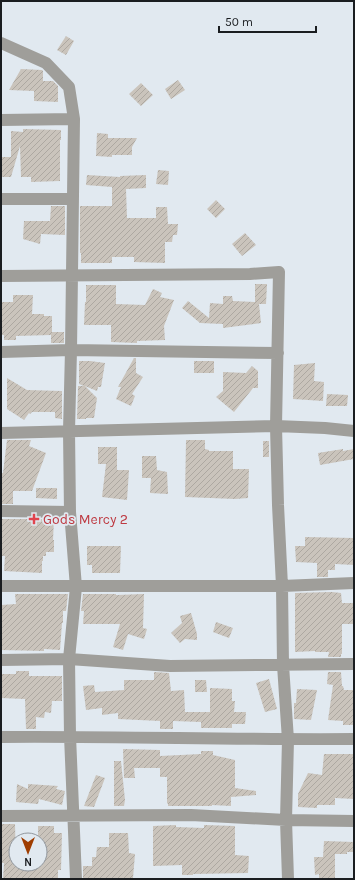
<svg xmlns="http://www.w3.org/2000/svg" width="355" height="880" viewBox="0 0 355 880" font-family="Karla,sans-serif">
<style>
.building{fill:url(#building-hatch)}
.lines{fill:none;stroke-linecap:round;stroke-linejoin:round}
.street{stroke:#9f9e9a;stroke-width:12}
.health-dot{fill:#e0444e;stroke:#e1e9f0;stroke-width:1.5}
.labels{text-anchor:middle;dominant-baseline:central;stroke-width:3.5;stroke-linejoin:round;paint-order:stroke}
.health-label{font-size:14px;fill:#be3a42;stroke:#e1e9f0;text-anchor:start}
</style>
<defs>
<pattern id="building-hatch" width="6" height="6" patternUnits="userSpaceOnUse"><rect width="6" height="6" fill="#cac4bc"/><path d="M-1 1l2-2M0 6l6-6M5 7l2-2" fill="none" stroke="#ada8a1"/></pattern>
</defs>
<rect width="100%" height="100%" fill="#e1e9f0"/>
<path class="building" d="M66 36 74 41 66 55 57 50Z
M21 69 42 70 43 71V81H53L58 86V102L34 101V91L9 90Z
M178 80 185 90 171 99 165 89Z
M141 83 153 95 141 106 129 94Z
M23 129 61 130V140H60V181L31 182V177H21L20 146 11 177H1V157H11V131L23 132Z
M97 133 108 134V138H137L132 147V155H112V157L96 156Z
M158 170 169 171 168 185 156 184Z
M87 175 120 177V176L146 175V188L126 189 127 218H156V207H167L168 224H178L177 235H173L172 242H165V263L134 262V257H112V263H81V253H80V206H112V187L86 185Z
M216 200 225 209 216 218 207 209Z
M51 206H65V235L41 234 40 244 23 239 24 221H50Z
M245 233 256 245 242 256 232 244Z
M255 284H267L266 304H259L261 323 223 328V324L200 323 182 308 188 301 209 318 210 303 223 304V296H232L233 301 255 302Z
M86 285H116V304L145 305 153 289 162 293 160 297 174 300 164 326 165 340 137 341V343L111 342V325H84L85 302H86Z
M13 295H33L32 314H44V316H52V332H64V343H51V335L16 336V340H4V335H1V302H13Z
M134 358H136V373L143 377 132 394 135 396 131 406 116 399 121 387H118Z
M79 361H90L105 363 101 387H98L97 391 85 386 97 398 94 418H86V419H77L78 386H84L79 384Z
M194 361H214V373H194Z
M315 363 314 381 324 382 323 401 293 399 294 365Z
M252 366 258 371V388H253L234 412 216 397 223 391V372L246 373Z
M7 378 27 390 62 391V419L55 418V412H32L30 414 29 413 24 420 7 409Z
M327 394 348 395 347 406H326Z
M7 440H31L29 446 46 453 32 491H13V504H1V473H3Z
M186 440H205V449L209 450V451H233V469H249L248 498 235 499 185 497Z
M263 441H269V457H263Z
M98 447H117V470H129L127 500 102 497 106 464H98Z
M343 449V451L354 449V459L320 465 318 453Z
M142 456H156L157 470 167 472 168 494 150 493 151 478H142Z
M36 488H57V499L36 498Z
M2 519H54L53 540H54V552H46V556H43V561H42V573L4 571 5 556H1V529H2Z
M305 537 354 538V565L335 564V570H328V577H317V563L296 562 295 546H305Z
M87 546H121L120 573H92V565H87Z
M330 592H332L341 593 342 603H354V624H342V654H341V657H328L329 652H315V651L295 652V593Z
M15 594H68L66 611H63V623H62L60 650 44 649V651L1 650V605L16 604Z
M83 594H116V595L144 594 143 628 147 629 144 639 128 634 123 650 113 647 120 624H83L84 611H81Z
M191 613 197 634V640L185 639 180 643 171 633 182 623 180 616Z
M216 622 233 628 229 638 213 632Z
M16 671H29V676H62V701H52L51 713 45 712 44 718 36 717V729H26L25 699 1 698V674H16Z
M154 672 169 673 171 691 184 690 185 712H210V688L232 689V701H235L234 712H246L245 724H232V728H201V722L173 721V729H160V721L118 719V713L102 715V708L86 710 83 686 94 685 95 692 124 690V680H154Z
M328 672H341L342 686H343L344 690H354V725H343V721L328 720 333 685 327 684Z
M269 679 277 709 265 712 256 683Z
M195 680H206L207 692H195Z
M297 689 317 690 311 720 294 719V703H296Z
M123 749 160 750V756L201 754V751H213V755L235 760V788L256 791V795L231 797V806L212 805V806H168V804L167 803V777H160V768H134L135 778H124Z
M324 754H354V799L335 798V805H317V808L298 807V794L308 773 322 775Z
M114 761H121L125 800 124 806H114Z
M96 775 105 778 94 807 84 806Z
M17 784 28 789V784L58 786 56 789 65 791 62 805 39 799 38 804 16 802Z
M1 824H15L16 864H40V840H38V826H54V833H62L61 870H58V878H30V879H3L4 863H1Z
M176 825V827L204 828V825L235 826V855L249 856 248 873 193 874V875H182V865L153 866V826Z
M109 833H128L129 853 135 854 133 878H96V879H83V866H92V857H96L97 847H109Z
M324 841 354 842V852H347V854H335V879H319V874L315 875 314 857H323Z"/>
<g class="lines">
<path class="street" d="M1 43 46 63 69 87 74 119 71 350 69 431 70 512 76 587 69 659 70 736 76 879
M1 120 74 119
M1 199H73
M1 276 250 274 279 272 276 426 278 505 282 586 283 665 288 740 286 820 288 879
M1 352 71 350 278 353
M1 433 276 426 325 428 354 431
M1 511 70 512
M1 586H282L354 583
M1 660 69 659 170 666 354 664
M1 737C119 736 236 740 354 739
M1 816 191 815 286 820 354 821"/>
</g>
<path class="health-dot" d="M32 513h4v4h4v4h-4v4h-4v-4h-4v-4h4z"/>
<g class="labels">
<g class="health-label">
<text x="43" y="519">Gods Mercy 2</text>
</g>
</g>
<rect width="355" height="880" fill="none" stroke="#1a1d20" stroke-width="4"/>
<g transform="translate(28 852) rotate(180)"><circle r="19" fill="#e1e9f0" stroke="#91979d"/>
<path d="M0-3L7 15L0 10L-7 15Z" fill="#9f3d00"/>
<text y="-6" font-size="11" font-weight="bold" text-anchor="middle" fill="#1a1d20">N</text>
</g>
<path d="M219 26v6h97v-6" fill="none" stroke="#1a1d20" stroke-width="2"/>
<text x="225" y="26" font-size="12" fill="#1a1d20" stroke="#e1e9f0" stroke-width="3" paint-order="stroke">50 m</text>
</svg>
